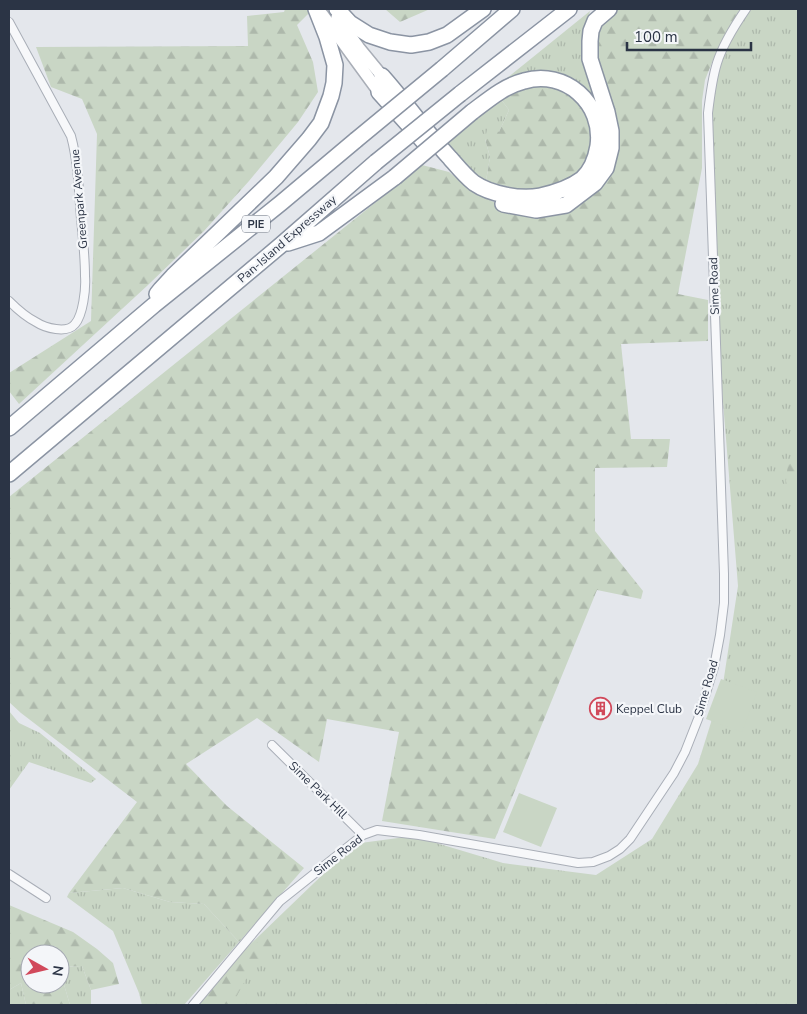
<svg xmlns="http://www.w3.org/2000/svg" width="807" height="1014" viewBox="0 0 807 1014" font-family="'Nunito Sans',sans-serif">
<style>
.grass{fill:url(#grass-tufts)}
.forest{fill:url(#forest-firs)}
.garden{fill:#c9d6c5}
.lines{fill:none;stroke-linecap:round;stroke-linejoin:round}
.street-casing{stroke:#a9aeb7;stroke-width:10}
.secondary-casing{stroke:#a9aeb7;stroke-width:14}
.highway-casing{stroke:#8b94a3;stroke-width:18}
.street{stroke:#f7f8fa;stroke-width:8}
.secondary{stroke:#fff;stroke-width:11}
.highway{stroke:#fff;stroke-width:15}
.highway-bridge-casing{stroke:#8b94a3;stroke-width:18;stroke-linecap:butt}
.highway-bridge{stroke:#fff;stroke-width:15}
.labels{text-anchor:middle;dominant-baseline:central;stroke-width:4.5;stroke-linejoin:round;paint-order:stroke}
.shield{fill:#f4f6f9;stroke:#676e7b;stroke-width:1}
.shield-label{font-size:11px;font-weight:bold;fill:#2b3445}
.street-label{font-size:12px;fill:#2b3445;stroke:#f4f6f9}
.poi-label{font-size:12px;fill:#2b3445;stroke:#f4f6f9;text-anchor:start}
</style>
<defs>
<pattern id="grass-tufts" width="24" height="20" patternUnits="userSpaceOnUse" patternTransform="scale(1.25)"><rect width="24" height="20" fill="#c9d6c5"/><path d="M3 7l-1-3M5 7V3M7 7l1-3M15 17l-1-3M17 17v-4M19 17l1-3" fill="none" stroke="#adb8ab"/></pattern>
<pattern id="forest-firs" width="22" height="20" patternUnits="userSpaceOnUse" patternTransform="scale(1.25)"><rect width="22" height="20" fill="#c9d6c5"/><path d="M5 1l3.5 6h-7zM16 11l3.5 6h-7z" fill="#adb8ab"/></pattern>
</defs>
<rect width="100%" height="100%" fill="#e4e7ec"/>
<path class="grass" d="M751 9H798V1005H194L234 960 341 857 353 844 413 836 503 863 596 875 652 839 698 764 723 684 738 586 717 328 711 101 720 64 738 27Z
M590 11 586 26 601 110 497 86Z
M500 98 509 110 499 132 485 139 490 157 486 181 475 177 446 145Z
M9 711 19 723 40 733 96 779 91 783 29 762 9 790Z
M123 888 170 902 204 904 239 942 184 1005H142L139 993 113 931 67 897 69 893Z
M82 966 91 990V1005H70L60 971V967Z
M21 983 26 1005H9V990Z"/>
<path class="forest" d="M285 9H307L309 13 297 25 313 62 318 92 298 122 249 181 204 231 148 285 19 404 9 391V373L91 321 97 134 82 99 51 87 36 47 248 46 247 16 284 12Z
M385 9H430L400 22Z
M601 9H740L713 60 705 80 702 101V168L678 294 708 300V341L621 344 631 439H670L667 467 595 468V531L643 591 641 599 597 590 495 839 382 821 399 732 327 719 319 762 257 718 186 764 227 806 304 868 239 942 204 904 170 902 123 888 69 893 137 802 21 713 9 702V497L422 165 449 172 474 193 494 202 528 210 562 204 608 141 587 53Z
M540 84 551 86 564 91 576 99 586 110 592 123 591 156 582 171 570 180 538 190H521L486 181 490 157 485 139 487 130 493 128 499 132 509 110 500 98 518 90Z
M798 460V483L794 487 787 486 786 481 788 463Z
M9 905 73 932 97 949 113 963 119 984 91 990 82 966 60 967V954H30V984H60V971L70 1005H26L21 983 9 990Z
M266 936 276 938 272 950 255 962 232 1005H199L227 972 236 958Z"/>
<path class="garden" d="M721 679 757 692 742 732 706 719Z
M519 793 557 808 541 847 503 832Z"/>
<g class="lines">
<defs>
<path id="street" d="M9 22 71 136C78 162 79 191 81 219 83 238 85 257 85 276 86 289 83 315 75 324 67 334 45 328 36 322 26 317 17 309 9 301
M272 745 363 835
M9 874 46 898
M193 1005 280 901 363 835 377 830 419 835 578 863 593 862 609 856 620 849 630 839 674 773 685 752 698 719 714 667 720 635 724 603V574L708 113C710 96 712 79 717 63 723 44 735 25 746 9"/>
<path id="secondary" d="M322 14 379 92 383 87 382 76 359 48 337 17"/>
<path id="highway" d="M337 9 350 23 369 35 390 42 411 45 429 42 447 35 483 9
M442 69 512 9
M382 76C406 103 426 132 450 158 457 166 465 176 474 183 490 194 520 200 540 196 554 193 570 188 582 179 592 170 596 158 598 146 604 103 565 69 524 81 504 86 488 100 472 112
M379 92 423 141
M460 94 569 9
M503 204 536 210 566 205 595 183 606 168 611 148V131L607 112 590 59V41L591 31 595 21 609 9
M288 243 319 233 395 177
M157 294 161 289 173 276 276 177 309 139 321 123 331 96 334 83 335 65 327 37 316 9
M9 428 154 305 281 203 356 140
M9 474 281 245 376 162"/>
</defs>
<use href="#street" class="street-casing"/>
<use href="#secondary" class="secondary-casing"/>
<use href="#highway" class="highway-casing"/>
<use href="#street" class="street"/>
<use href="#secondary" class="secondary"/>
<use href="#highway" class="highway"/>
<defs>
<path id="highway-bridge" d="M356 140 442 69
M376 162 460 94
M395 177 472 112"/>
</defs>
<use href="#highway-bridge" class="highway-bridge-casing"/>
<use href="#highway-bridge" class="highway-bridge"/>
</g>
<defs>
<symbol id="building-ring" viewBox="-11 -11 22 22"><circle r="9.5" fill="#f4f6f9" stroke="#d1495b" stroke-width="1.5"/><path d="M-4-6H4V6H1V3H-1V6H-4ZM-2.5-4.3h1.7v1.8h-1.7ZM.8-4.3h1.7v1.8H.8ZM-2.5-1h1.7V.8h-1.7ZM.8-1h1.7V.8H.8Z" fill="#d1495b"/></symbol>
</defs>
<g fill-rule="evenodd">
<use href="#building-ring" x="588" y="696" width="25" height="25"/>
</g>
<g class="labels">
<rect class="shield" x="242" y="215.5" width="28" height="17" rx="4"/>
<g class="shield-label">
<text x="256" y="224">PIE</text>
</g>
<g class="street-label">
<text transform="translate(79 199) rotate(-95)">Greenpark Avenue</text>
<text transform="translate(287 239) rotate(-41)">Pan-Island Expressway</text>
<text transform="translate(714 286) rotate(-92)">Sime Road</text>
<text transform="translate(706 688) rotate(-74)">Sime Road</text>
<text transform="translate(318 790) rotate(44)">Sime Park Hill</text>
<text transform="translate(338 855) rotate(-38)">Sime Road</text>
</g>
<g class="poi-label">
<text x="616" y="709">Keppel Club</text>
</g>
</g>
<rect width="807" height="1014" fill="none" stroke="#2b3445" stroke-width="20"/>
<g transform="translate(45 969) rotate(98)"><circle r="24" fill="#f4f6f9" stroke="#a4a8b1"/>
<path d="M0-4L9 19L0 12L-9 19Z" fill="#d1495b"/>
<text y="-8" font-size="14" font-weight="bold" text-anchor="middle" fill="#2b3445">N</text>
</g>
<path d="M627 42v8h124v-8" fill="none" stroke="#2b3445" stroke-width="2.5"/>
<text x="634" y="42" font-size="15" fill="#2b3445" stroke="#f4f6f9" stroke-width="4" paint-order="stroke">100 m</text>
</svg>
